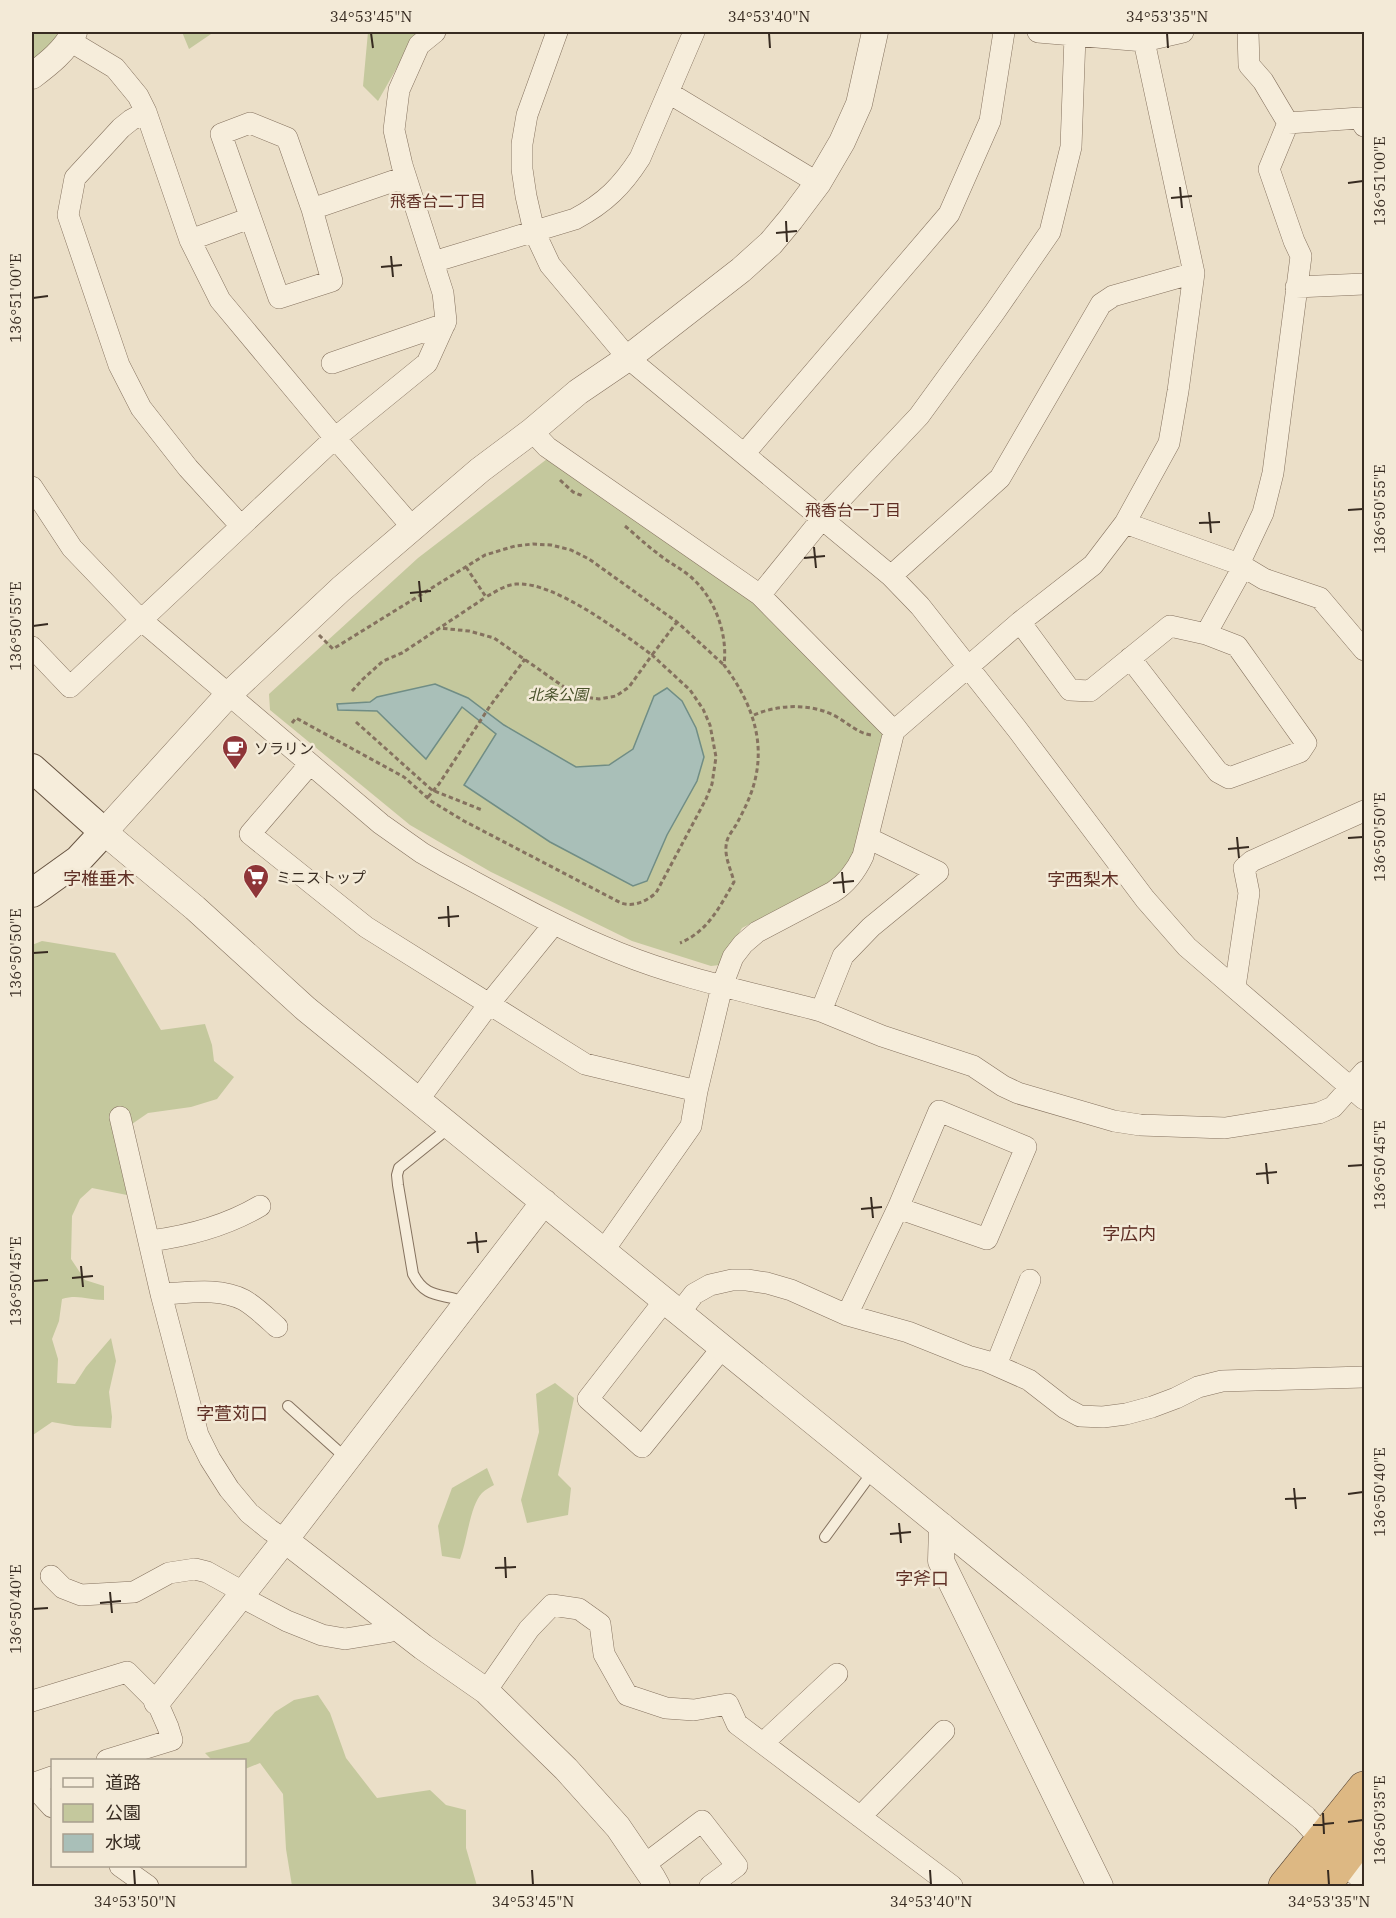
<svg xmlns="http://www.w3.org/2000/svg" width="1396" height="1918" viewBox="0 0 1396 1918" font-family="'IBM Plex Serif','Noto Sans JP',serif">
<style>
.green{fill:#c4c89d}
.water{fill:#a9bfb8;stroke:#708d85;stroke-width:1.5}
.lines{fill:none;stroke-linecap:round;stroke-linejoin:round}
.service-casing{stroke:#85725f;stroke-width:12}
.minor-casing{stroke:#85725f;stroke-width:22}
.tertiary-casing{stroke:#85725f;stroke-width:27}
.secondary-casing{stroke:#675442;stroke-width:30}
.trunk-casing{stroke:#534133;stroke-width:34}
.path{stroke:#85725f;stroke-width:3;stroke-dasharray:4.5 3;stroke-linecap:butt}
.service{stroke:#f6eddb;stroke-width:10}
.minor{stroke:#f6eddb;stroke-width:21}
.tertiary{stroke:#f6eddb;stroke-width:26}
.secondary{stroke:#f6eddb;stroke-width:28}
.trunk{stroke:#ddb883;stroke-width:33}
.ticks{fill:none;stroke:#372b21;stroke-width:2}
.labels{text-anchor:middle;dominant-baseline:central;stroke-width:5;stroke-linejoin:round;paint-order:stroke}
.park-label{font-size:15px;font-style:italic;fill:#48512a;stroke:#f3ead7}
.poi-label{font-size:15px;fill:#372b21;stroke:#f3ead7;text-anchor:start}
.neighbourhood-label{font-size:16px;fill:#5f2f25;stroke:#f3ead7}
.quarter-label{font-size:18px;fill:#5f2f25;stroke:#f3ead7}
.neatline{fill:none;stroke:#372b21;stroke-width:2}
.ticks-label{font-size:15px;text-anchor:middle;fill:#372b21}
</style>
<rect width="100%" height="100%" fill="#ebdfc8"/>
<path class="green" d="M32 32H74L32 76Z
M182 32H214L189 49Z
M368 32H420L404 55 378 101 363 86Z
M547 459 755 601 884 734 854 857 834 881 742 928 720 965 711 966 632 941 491 872 410 825 270 710 269 694 418 558Z
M42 941 115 953 161 1030 205 1024 212 1045 214 1061 234 1077 217 1099 191 1107 148 1113 116 1135 127 1195 92 1188 80 1199 72 1216 71 1259 85 1280 104 1286V1300C88 1300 78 1294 62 1299L59 1321 52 1339 58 1359 57 1383 75 1384 86 1367 111 1338 116 1361 109 1392 112 1417 111 1428 75 1426 52 1422 33 1435H32V945Z
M555 1383 574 1398 558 1475 571 1488 568 1515 527 1523 521 1500 539 1432 536 1394Z
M487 1468 494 1485C490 1487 485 1490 482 1493 470 1505 467 1542 460 1559L442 1556 438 1526 452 1488Z
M318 1695 330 1713 346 1758 377 1798 430 1790 446 1805 466 1810V1848L477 1886H292L286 1849 283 1794 260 1763 245 1769 244 1760H212L205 1753 249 1742 275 1712 294 1700Z"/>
<path class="water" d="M435 684 468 698 504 725 576 767 609 765 633 749 654 696 667 688 682 701 696 728 704 757 697 781 667 835 647 881 633 886 550 842 464 785 496 734 462 707 426 759 377 711 338 710 337 704 370 702 377 697Z"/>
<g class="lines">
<defs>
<path id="service" d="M449 1124 440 1135 399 1168 397 1175 398 1185 413 1274C427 1301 443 1292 467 1303
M288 1406 347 1459
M825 1537 874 1470"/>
<path id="minor" d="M557 32 527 115 522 144V169L526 196 534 231 550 265 628 358 891 576 920 606 1017 729 1145 899 1187 947 1364 1099
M1038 32 1144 41 1142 32
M1248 32 1249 65 1263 81 1288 123 1360 118 1364 126
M70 41 115 68 138 96 146 112 190 240 220 300 335 438 413 528
M669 93 818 183
M146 112 131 120 121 128 75 178 68 215 119 365 141 408 188 468 241 526
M312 209 287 138 250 123 221 134 279 298 332 281 312 209 405 177
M190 240 250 218
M433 262 575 219C605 203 622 186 640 158L694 32
M1296 287 1364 284
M332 363 445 324
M532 431 547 447 760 595 894 731
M744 454 949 214 990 121 1004 32
M32 487 72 548 140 619 381 824 422 853 443 865C501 896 558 929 619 953 683 979 753 993 821 1011L843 956 871 927 938 872 868 838
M1125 523 1239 564 1264 579 1320 598 1364 650
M1239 564 1263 513 1273 473 1301 256 1294 241 1269 169 1288 123
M891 576 1000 478 1101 304 1113 296 1194 273
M760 595 821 520 919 416 994 313 1050 232 1071 147 1075 36
M1020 622 1070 690 1090 691 1170 626 1206 634 1243 567
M32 647 70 687 335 438 427 363 446 321 443 293 402 165 394 130 399 90 419 45 435 32
M1130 658 1218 772 1229 778 1300 752 1306 743 1237 646 1206 634
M310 764 250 834 366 927 585 1064 697 1091
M1235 987 1249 893 1244 868 1252 861 1364 811
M821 1011 882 1036 973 1066 1003 1086 1018 1093 1114 1121 1140 1125 1225 1128 1319 1113 1333 1107 1364 1072
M419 1099 489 1004 554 924
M120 1117 161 1294 198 1435 210 1459 229 1489 249 1513 270 1530 285 1540
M150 1241C188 1236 226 1226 260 1206
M604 1250 691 1126 697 1091 722 986 733 957 743 944 757 932 833 892C847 883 856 871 863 856L894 731 1020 622 1093 565 1125 523 1169 443 1178 391 1194 273 1144 41 1183 32
M161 1294C188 1293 219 1287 244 1300 256 1307 267 1318 277 1327
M665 1300 588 1399 642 1447 723 1347
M680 1312 694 1294 710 1285 732 1280H747L767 1283 791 1290 847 1315 908 1332 968 1356 986 1361 1029 1380 1065 1408 1080 1416 1103 1417 1126 1414 1152 1407 1176 1398 1198 1387 1222 1381 1364 1377
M847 1315 898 1208 939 1111 1026 1147 987 1239 898 1208
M996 1365 1030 1280
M51 1576 63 1588 81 1595 134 1592 169 1573 195 1569 207 1572 234 1587 249 1601 287 1621 322 1635 345 1639 388 1632 395 1625
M486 1691 529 1629 552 1605 579 1609 600 1624 604 1654 627 1695 666 1708 694 1710 728 1704 737 1724 952 1886
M32 1701 127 1672 157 1702 168 1727 172 1740 107 1760
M763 1743 837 1674
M32 1784 52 1777
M32 1785 52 1807
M860 1817 944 1731
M644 1865 702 1821 737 1866 710 1886
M120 1866 148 1886"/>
<path id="tertiary" d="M875 32 859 104 842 142 818 183 791 219 771 243 741 270 628 358 578 392 532 431 480 470 341 589 228 695 104 832 195 908 306 1009 997 1571 1304 1818 1344 1861 1364 1878
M32 76C48 64 66 50 74 32
M942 1526 941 1561 1100 1886
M285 1540 423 1647 486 1691 566 1769 618 1827 652 1877 657 1886
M157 1702 285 1540 544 1202"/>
<path id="secondary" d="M32 768 104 832 78 860 32 893"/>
<path id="trunk" d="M1285 1886 1364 1788
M1324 1886 1364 1833"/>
</defs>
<use href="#service" class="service-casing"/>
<use href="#minor" class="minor-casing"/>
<use href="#tertiary" class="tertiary-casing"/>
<use href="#secondary" class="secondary-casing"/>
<use href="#trunk" class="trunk-casing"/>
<path class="path" d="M560 480 573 492 583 496
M625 526C636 535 646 545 657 553 668 562 680 568 691 577 715 598 728 634 724 665 753 704 769 747 750 796 746 806 741 816 736 825 733 830 728 836 727 841 723 855 731 869 734 882 719 908 708 931 680 943
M466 567 486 597C495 592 505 585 516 584 554 581 622 633 652 655L677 622
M319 635 333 649 485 555 515 546 533 544 551 545 571 550 589 559 677 622 724 665
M352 691 363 679 383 661 402 653 486 597
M754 715C779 704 813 703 837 717 849 724 858 733 871 735
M356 722 432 790 482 810
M292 723 296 718 404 777 431 801 464 821 621 903C634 907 645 902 656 893L706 799 712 784 716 757 710 725 703 709 690 690 652 655 629 687 616 696 599 699 577 696 494 638 469 631 439 628
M428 797 439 784 490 706 525 659"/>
<use href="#service" class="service"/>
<use href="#minor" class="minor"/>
<use href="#tertiary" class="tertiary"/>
<use href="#secondary" class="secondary"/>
<use href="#trunk" class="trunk"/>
</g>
<path class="ticks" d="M371 33 373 48M769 33 770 48M1167 33 1168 48M1348 183 1363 181M1180 187 1182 208M1171 198 1192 196M786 221 787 242M776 233 797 231M391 256 393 277M381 267 402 265M33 298 48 296M1348 510 1363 509M1209 512 1211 533M1199 523 1220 522M814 547 816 568M804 558 825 556M419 581 421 602M410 593 431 591M33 626 48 624M1237 837 1239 858M1348 838 1363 837M1228 849 1249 847M842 872 844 893M833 883 854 881M448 906 449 927M438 918 459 916M33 953 48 952M1266 1163 1268 1184M1348 1166 1363 1165M1256 1174 1277 1172M871 1197 873 1218M861 1209 882 1207M476 1232 478 1253M467 1243 487 1241M81 1266 83 1287M72 1278 93 1276M33 1281 48 1280M1294 1488 1296 1509M1348 1494 1363 1492M1285 1499 1306 1498M899 1523 901 1543M890 1534 911 1532M505 1557 506 1578M495 1568 516 1567M110 1592 112 1613M100 1603 121 1601M33 1609 48 1608M1323 1813 1324 1834M1348 1822 1363 1820M1313 1825 1334 1823M134 1870 135 1885M532 1870 533 1885M930 1870 931 1885M1328 1870 1329 1885"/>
<defs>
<symbol id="cafe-pin" viewBox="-11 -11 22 30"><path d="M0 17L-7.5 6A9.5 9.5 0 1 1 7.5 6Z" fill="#8e3538" stroke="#f3ead7"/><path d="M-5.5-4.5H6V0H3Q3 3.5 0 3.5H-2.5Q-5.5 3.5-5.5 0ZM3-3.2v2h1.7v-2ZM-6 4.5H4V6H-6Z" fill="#fff"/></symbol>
<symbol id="supermarket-pin" viewBox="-11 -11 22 30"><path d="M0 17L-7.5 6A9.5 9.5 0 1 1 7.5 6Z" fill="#8e3538" stroke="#f3ead7"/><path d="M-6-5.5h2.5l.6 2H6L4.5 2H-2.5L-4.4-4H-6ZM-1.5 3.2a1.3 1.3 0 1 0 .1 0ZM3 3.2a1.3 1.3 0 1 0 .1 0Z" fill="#fff"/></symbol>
</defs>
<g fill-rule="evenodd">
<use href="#cafe-pin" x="220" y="733" width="30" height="40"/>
<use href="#supermarket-pin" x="241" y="862" width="30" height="40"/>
</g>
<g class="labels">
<g class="park-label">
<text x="558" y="694">北条公園</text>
</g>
<g class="poi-label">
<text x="254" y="748">ソラリン</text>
<text x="276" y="877">ミニストップ</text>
</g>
<g class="neighbourhood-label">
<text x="438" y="201">飛香台二丁目</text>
<text x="853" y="510">飛香台一丁目</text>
</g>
<g class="quarter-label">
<text x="99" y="878">字椎垂木</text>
<text x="1083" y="879">字西梨木</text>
<text x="1129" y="1233">字広内</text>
<text x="232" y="1413">字萱苅口</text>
<text x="922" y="1578">字斧口</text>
</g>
</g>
<rect width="1396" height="1918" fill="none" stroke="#f3ead7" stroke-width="66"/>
<rect x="51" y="1759" width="195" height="108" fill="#f3ead7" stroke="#a89e8e" stroke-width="1.5"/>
<rect x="63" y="1778" width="30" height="9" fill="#f6eddb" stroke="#a89e8e" stroke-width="1.5"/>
<text x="105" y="1789" font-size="18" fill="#372b21">道路</text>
<rect x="63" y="1804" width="30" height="18" fill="#c4c89d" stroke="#a89e8e" stroke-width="1.5"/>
<text x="105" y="1819" font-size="18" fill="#372b21">公園</text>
<rect x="63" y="1834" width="30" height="18" fill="#a9bfb8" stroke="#a89e8e" stroke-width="1.5"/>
<text x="105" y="1849" font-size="18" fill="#372b21">水域</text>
<rect x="33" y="33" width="1330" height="1852" class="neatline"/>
<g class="ticks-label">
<text x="371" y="22">34°53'45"N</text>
<text x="769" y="22">34°53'40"N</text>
<text x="1167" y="22">34°53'35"N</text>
<text transform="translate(1380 181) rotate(-90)" y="5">136°51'00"E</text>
<text transform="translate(16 298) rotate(-90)" y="5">136°51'00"E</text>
<text transform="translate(1380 509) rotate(-90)" y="5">136°50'55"E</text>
<text transform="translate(16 626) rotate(-90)" y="5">136°50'55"E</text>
<text transform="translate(1380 837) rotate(-90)" y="5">136°50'50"E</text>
<text transform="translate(16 953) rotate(-90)" y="5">136°50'50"E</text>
<text transform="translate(1380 1165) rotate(-90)" y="5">136°50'45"E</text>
<text transform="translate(16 1281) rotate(-90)" y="5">136°50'45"E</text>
<text transform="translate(1380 1492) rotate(-90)" y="5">136°50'40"E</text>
<text transform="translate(16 1609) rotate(-90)" y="5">136°50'40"E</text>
<text transform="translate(1380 1820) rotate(-90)" y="5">136°50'35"E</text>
<text x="135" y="1907">34°53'50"N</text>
<text x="533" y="1907">34°53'45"N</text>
<text x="931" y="1907">34°53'40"N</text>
<text x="1329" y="1907">34°53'35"N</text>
</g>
</svg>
